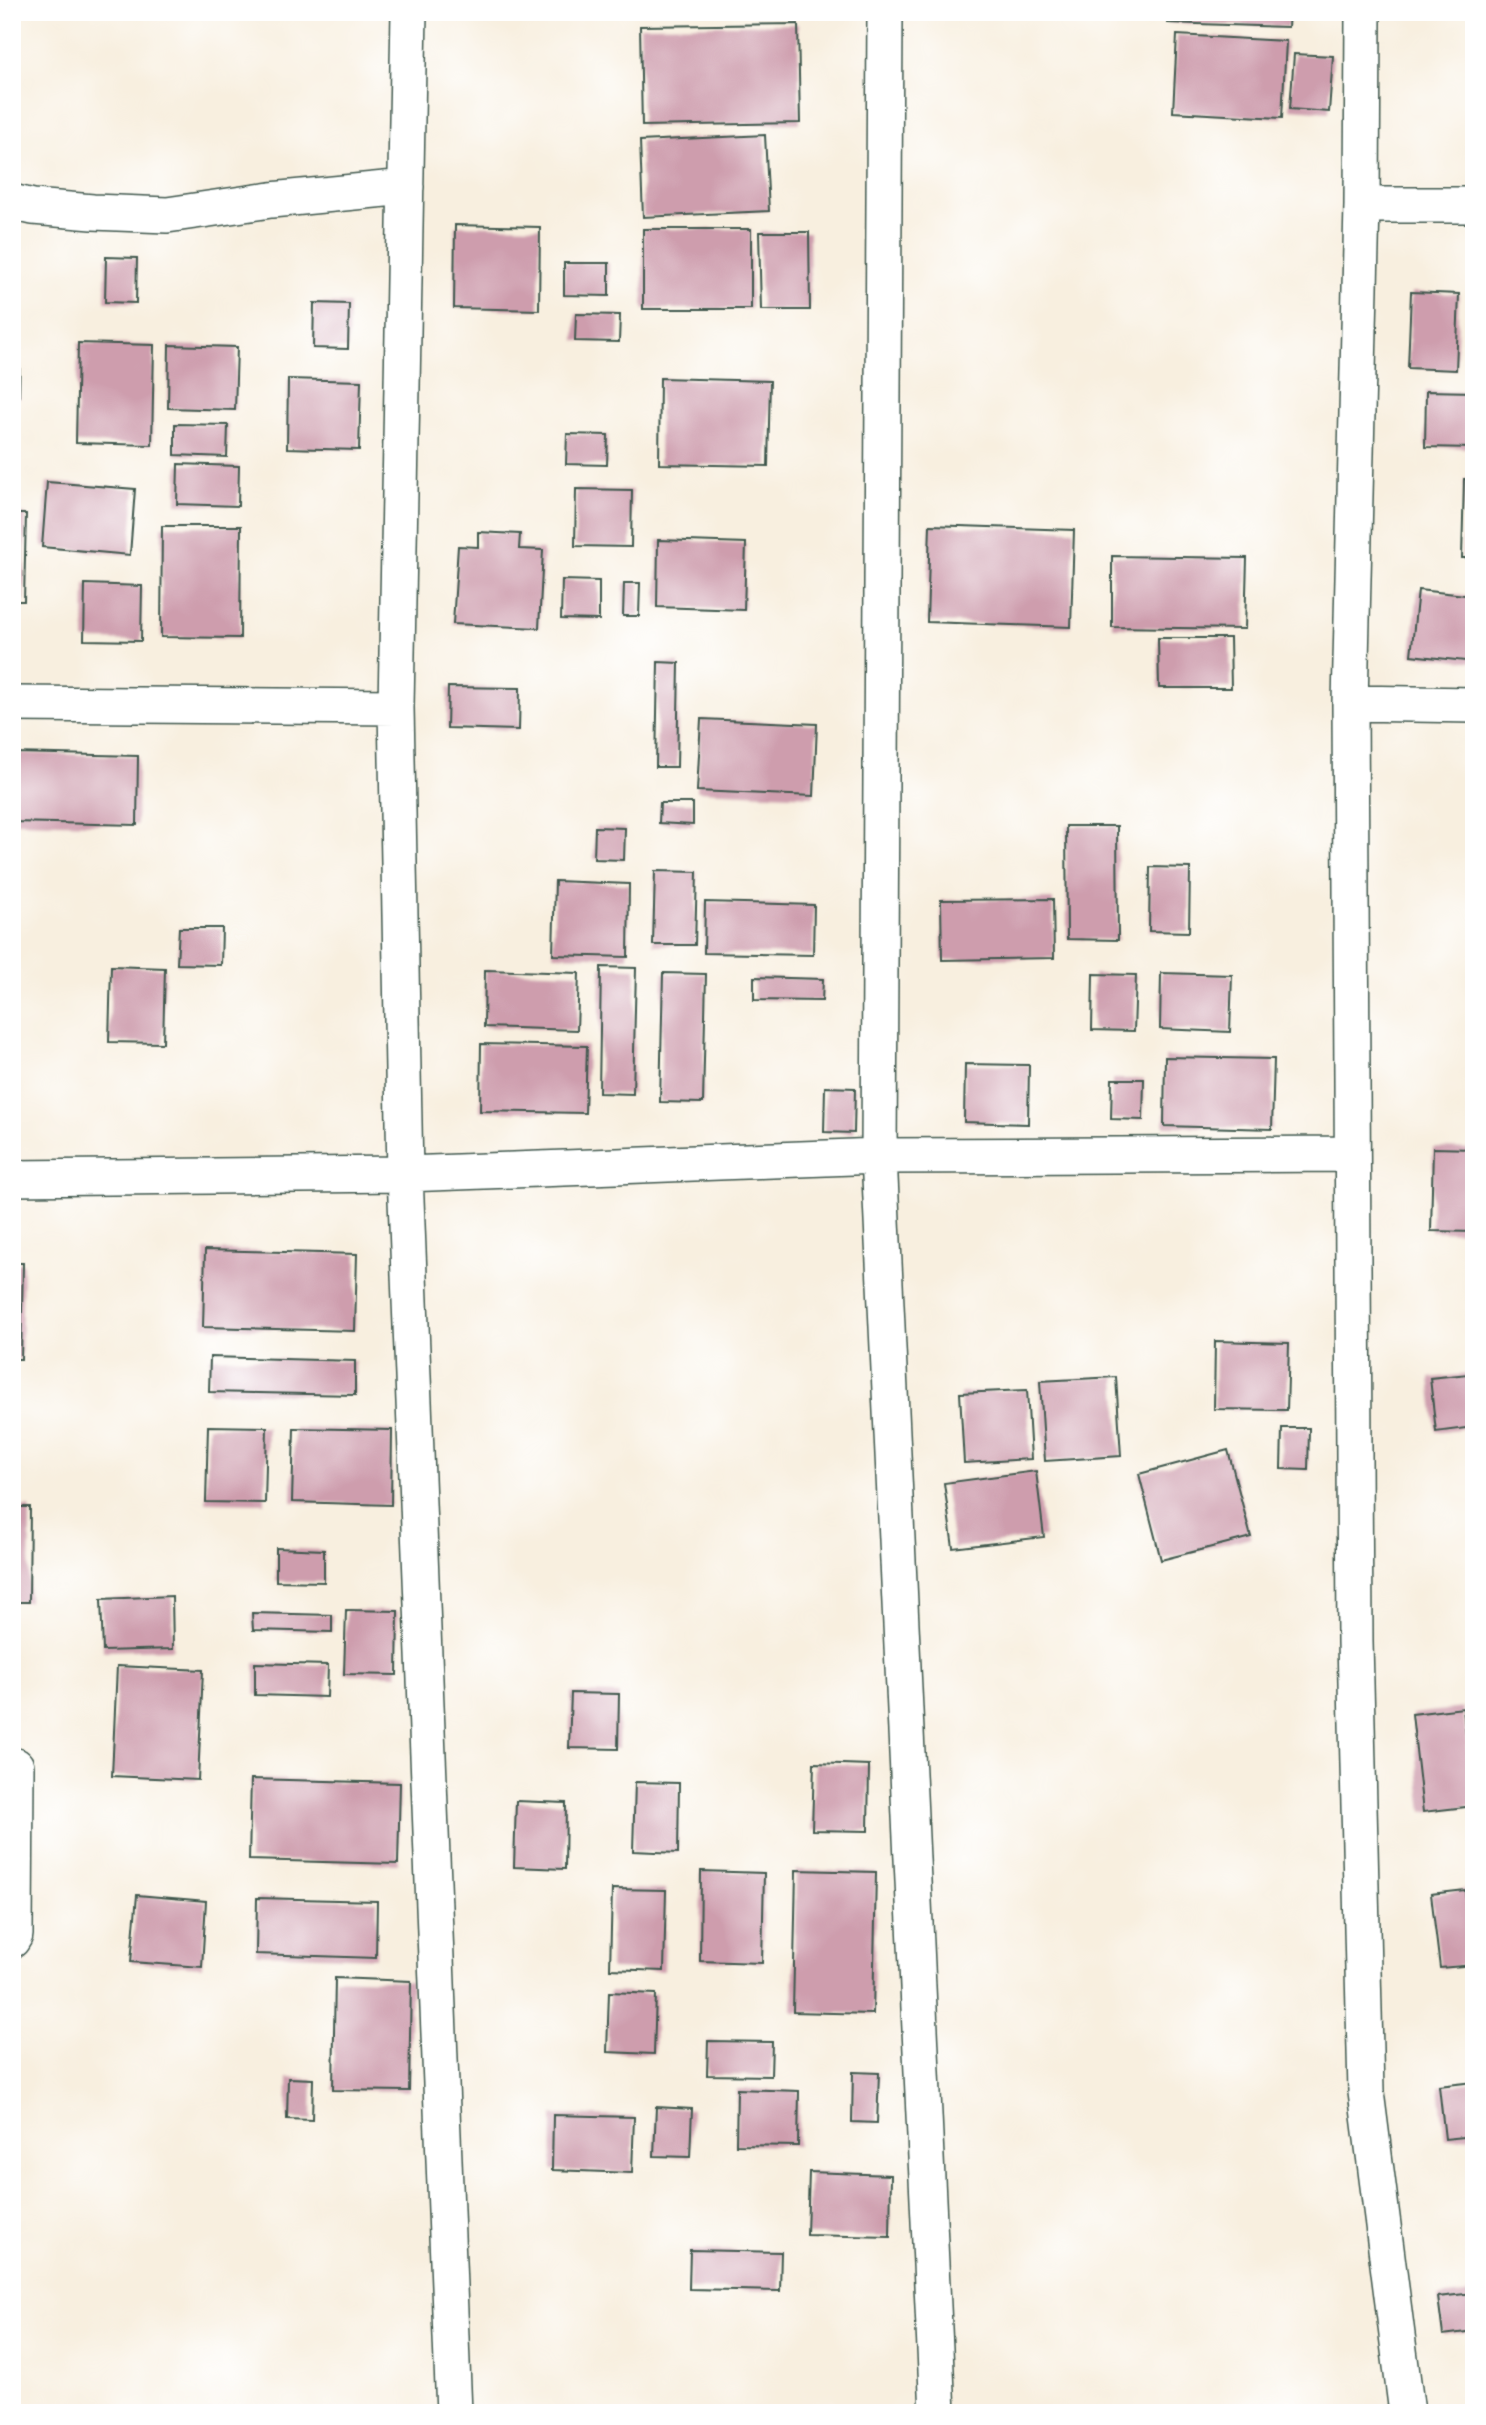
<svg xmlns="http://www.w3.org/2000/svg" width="1486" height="2425" viewBox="0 0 1486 2425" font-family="Caveat,sans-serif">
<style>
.building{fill:#ce9dad}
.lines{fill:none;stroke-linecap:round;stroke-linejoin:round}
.minor-casing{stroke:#40584e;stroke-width:38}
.minor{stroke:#fff;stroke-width:35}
</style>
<rect width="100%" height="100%" fill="#fff"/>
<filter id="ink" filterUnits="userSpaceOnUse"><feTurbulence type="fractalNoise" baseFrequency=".0143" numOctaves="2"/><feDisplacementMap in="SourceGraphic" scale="14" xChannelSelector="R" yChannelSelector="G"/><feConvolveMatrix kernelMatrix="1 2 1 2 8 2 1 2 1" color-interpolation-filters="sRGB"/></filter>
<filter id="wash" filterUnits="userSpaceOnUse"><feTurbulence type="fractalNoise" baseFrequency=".00686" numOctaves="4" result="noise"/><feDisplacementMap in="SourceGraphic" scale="28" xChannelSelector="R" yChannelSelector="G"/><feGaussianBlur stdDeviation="1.57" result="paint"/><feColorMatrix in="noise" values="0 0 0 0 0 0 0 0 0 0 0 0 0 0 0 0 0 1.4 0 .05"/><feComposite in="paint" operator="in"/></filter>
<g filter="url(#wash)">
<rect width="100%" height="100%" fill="#f8efdf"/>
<g id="blocks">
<path class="building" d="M1168 12H1289L1288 27 1168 23Z
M798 24 800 123 642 126 640 26Z
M1177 35 1286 41 1282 118 1173 112Z
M1294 54 1333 56 1329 112 1290 109Z
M765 135 769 211 643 217 640 141Z
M455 225 540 227 539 310 454 308Z
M643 229H751V309H643Z
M759 232H809L810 310H761Z
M106 257 137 258 136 303 105 302Z
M564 263H609V296L564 295Z
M1411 292 1459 294 1456 370 1408 368Z
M314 303 349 304 348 349 313 348Z
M576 314 620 315 619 342 575 341Z
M78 343 154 345 152 445 76 443Z
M12 345H20L19 399H12Z
M169 345 237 347 235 410 168 408Z
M660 378 770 381 768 466 659 464Z
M288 379 361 381 359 450 287 448Z
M1426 391 1474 392V448L1425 447Z
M175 424 228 425 227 457 175 455Z
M567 434 608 435 607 465 566 464Z
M178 464 239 466 238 506 177 504Z
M1464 479H1474V558H1462Z
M47 482 135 489 130 555 42 547Z
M576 489 632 490 631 547 575 546Z
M12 514H26L24 601H12Z
M930 525 1074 530 1071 627 927 622Z
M162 526H241L240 638 161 637Z
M478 532 520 534 519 549 543 550 539 628 453 624 458 546 478 547Z
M658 540 746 543 744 610 657 607Z
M1112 556 1247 558 1245 629 1112 627Z
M562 580 599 581V620L561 619Z
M624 583H640L639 616H623Z
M85 584 142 586 141 641 84 640Z
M1418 590 1474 596V662L1411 655Z
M1158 638H1230L1231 688H1159Z
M658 662 679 663 677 767H656Z
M448 687 520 688 519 730 447 728Z
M701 719 817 724 814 796 697 791Z
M14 753 138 756 137 825 13 822Z
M660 803H693V825L659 823Z
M1066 826H1117L1118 940 1067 939Z
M595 827 625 828 624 860 594 859Z
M1150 867 1190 868 1189 932 1149 931Z
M655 871 697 872 695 945H653Z
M555 881 629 884 628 957 553 955Z
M1053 899 1054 958 942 960 941 900Z
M705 902 814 905 813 955 704 953Z
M179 928H222L221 965 177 964Z
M111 966 165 968 163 1043 109 1042Z
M601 967 636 968 633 1094 599 1093Z
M485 970 579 973 577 1030 484 1027Z
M663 973 706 974 703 1103 660 1102Z
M1161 973 1232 975 1230 1032 1160 1029Z
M1093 974 1136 975 1134 1031 1092 1030Z
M754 977 823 979 822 1001 754 1000Z
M481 1044 587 1046 585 1113 480 1111Z
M1165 1057 1274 1059 1272 1129 1164 1126Z
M965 1064 1029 1065 1028 1124 964 1122Z
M1112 1079H1144L1143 1120 1111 1119Z
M825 1087 855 1088 854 1133 824 1132Z
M1433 1148 1474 1149V1232L1431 1231Z
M205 1250 357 1254 355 1331 203 1327Z
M12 1263H23L21 1359H12Z
M1215 1341 1289 1343 1287 1410 1214 1409Z
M210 1357 355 1361V1395L209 1392Z
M1468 1374 1474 1427 1436 1432 1430 1378Z
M1116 1377 1121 1456 1045 1461 1040 1381Z
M1027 1390 1031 1459 964 1463 960 1393Z
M208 1426 267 1427 265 1503 206 1502Z
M294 1428 392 1430 391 1505 292 1502Z
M1282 1428H1309L1308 1470 1281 1469Z
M1228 1450 1251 1537 1161 1560 1139 1474Z
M1036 1471 1044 1537 953 1548 944 1483Z
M12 1507H30L29 1602H12Z
M276 1548 324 1550V1582L276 1581Z
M172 1596 173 1649 103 1651 101 1599Z
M346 1610 398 1611 397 1675 344 1674Z
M252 1613 332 1615V1632L253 1630Z
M255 1663 328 1665 327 1697 255 1695Z
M117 1666 203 1670 198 1780 112 1776Z
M571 1693 619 1694 618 1749 569 1748Z
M1463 1708 1474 1806 1423 1812 1412 1714Z
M814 1763 869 1765 868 1831 812 1830Z
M251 1779 400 1783 398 1864 249 1860Z
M635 1782 679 1783 678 1853 633 1851Z
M516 1801 566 1803 565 1869 514 1867Z
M796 1870 876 1872 873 2014 793 2012Z
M701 1871 764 1873 762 1963 700 1961Z
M612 1889 666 1890 664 1971 610 1969Z
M1465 1890 1474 1965 1440 1968 1431 1894Z
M137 1895 206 1901 202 1967 131 1962Z
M257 1898 377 1901 376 1958 256 1954Z
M335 1978 411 1981 409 2091 333 2090Z
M609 1992 656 1994 654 2054 607 2052Z
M708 2041 772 2042 771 2076 707 2075Z
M853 2072 879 2073 877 2123 852 2122Z
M288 2078 313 2079 312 2120 287 2119Z
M1474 2082V2136L1445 2139 1439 2086Z
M737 2089 799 2091 798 2146 736 2145Z
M656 2107 692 2109 690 2157 654 2156Z
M553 2115 634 2117 632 2173 552 2170Z
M809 2172 891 2175 890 2237 807 2235Z
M690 2250 781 2252 780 2291 689 2289Z
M1474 2293V2331L1443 2335 1438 2297Z"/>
</g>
</g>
<g filter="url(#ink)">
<use href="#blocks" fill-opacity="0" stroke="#40584e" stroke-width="2"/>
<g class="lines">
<defs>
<path id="minor" d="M409 12 396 707 405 1174 454 2413
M885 12 879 1156 938 2413
M1363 12 1362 205 1350 703 1355 1642 1366 2092 1407 2413
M12 202 33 207 93 212 167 215 271 200 406 187
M1362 205H1474
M1350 703 1474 705
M12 704 396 707
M12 1178 405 1174 879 1156 1352 1154
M12 1940 15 1935 16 1766"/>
</defs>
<use href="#minor" class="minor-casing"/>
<use href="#minor" class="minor"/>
</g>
</g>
<rect width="1486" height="2425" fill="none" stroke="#fff" stroke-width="42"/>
</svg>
